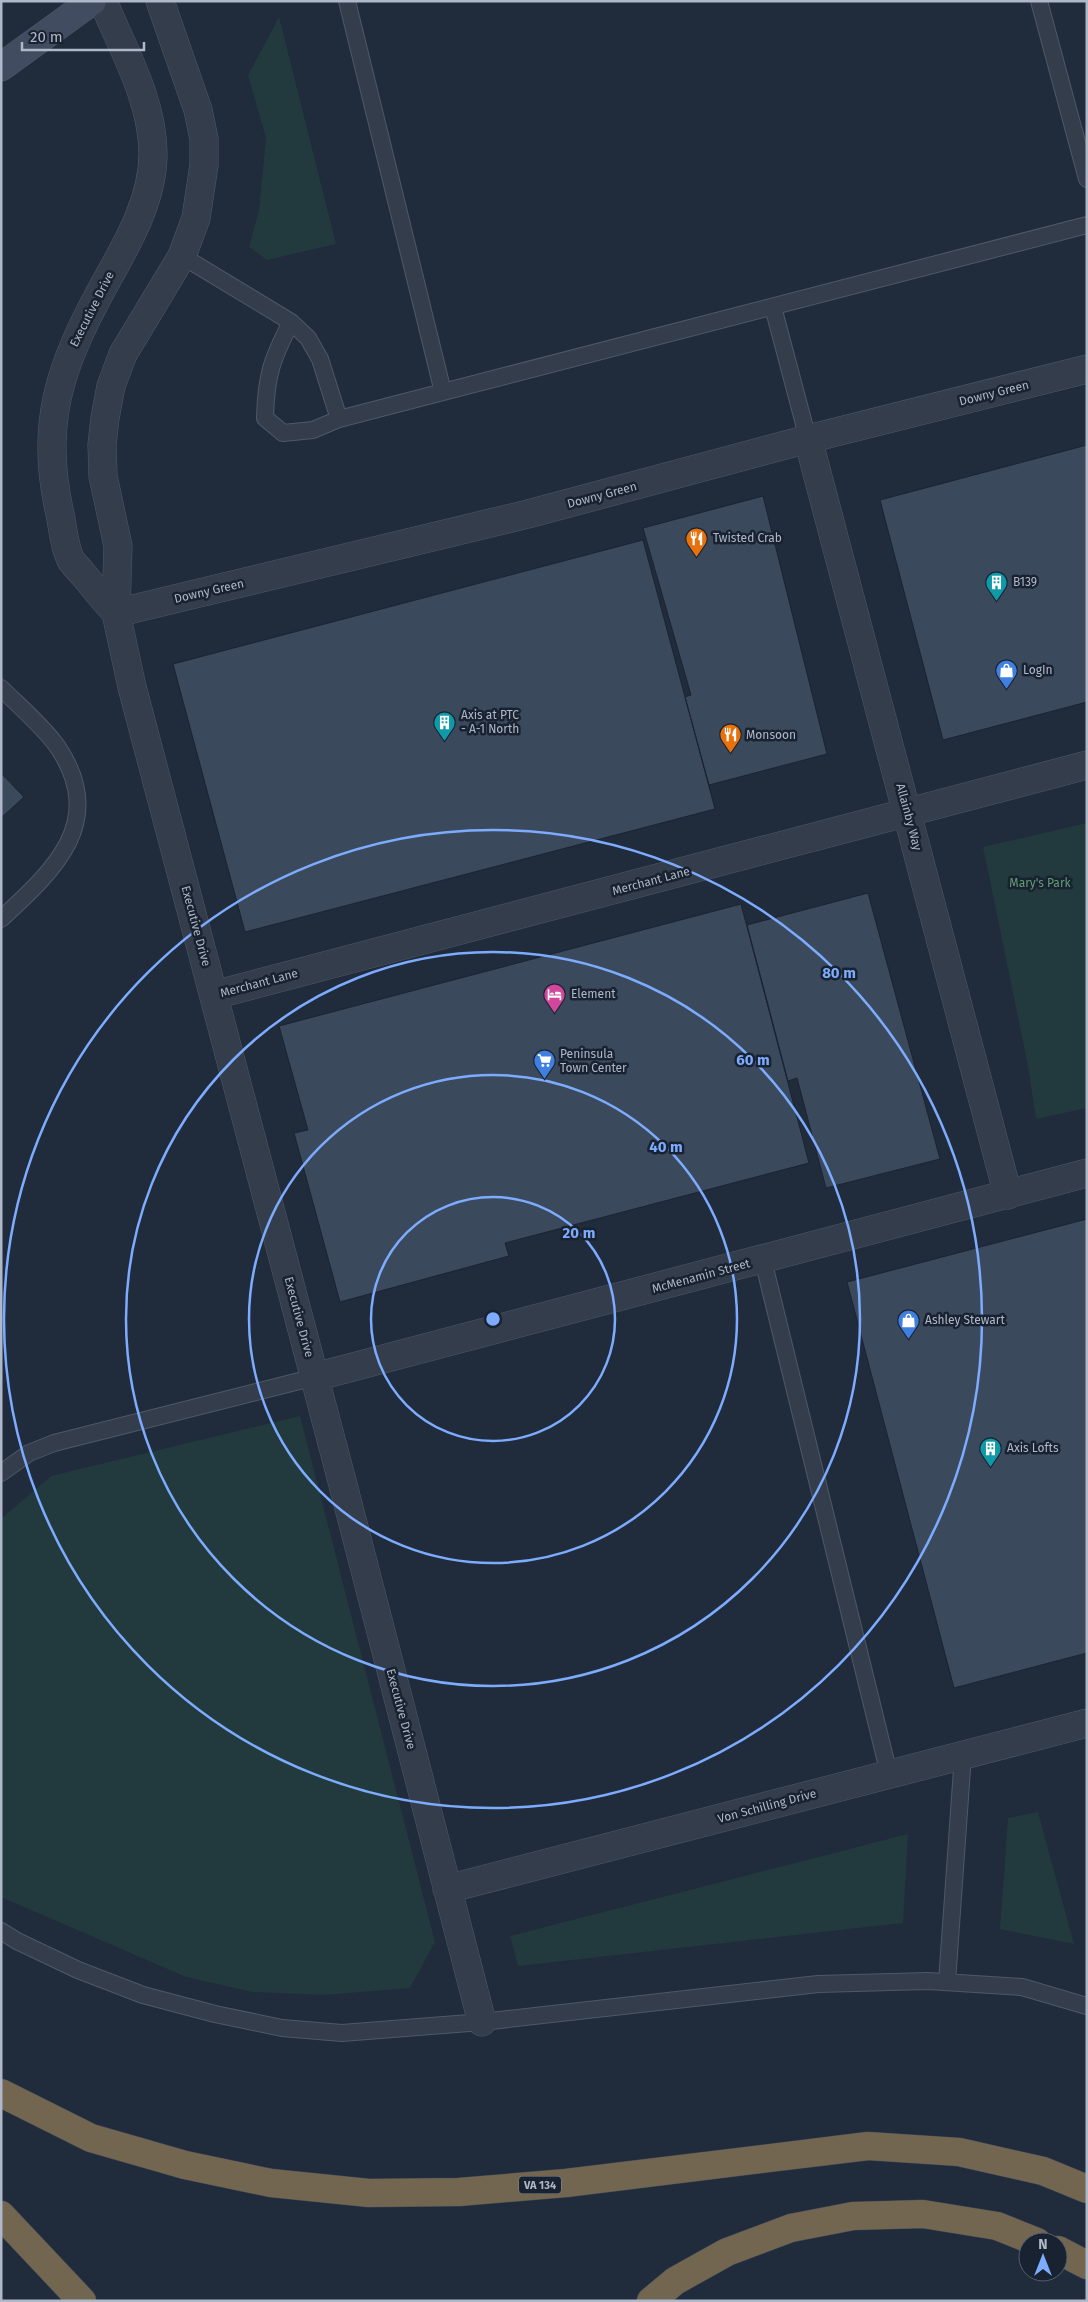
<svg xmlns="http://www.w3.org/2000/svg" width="1088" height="2302" viewBox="0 0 1088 2302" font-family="'Fira Sans',sans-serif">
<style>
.green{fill:#223a3d}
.building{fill:#3b495c;stroke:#1b2433}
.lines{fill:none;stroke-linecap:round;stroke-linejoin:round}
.service-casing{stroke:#4f5867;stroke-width:18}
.minor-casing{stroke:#4f5867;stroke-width:29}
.secondary-casing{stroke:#4f5867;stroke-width:29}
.motorway-casing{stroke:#3f4857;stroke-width:29}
.service{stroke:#343d4c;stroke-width:16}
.minor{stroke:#343d4c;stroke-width:28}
.secondary{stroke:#414c60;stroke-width:28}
.motorway{stroke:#736650;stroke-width:28}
.ring{fill:none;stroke:#7dacff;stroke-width:2.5}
.labels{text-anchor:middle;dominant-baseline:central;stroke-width:5;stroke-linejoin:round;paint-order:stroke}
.shield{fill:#192231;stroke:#828b9b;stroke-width:1}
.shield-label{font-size:11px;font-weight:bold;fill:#afb8c8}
.street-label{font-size:12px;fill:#afb8c8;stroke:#192231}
.poi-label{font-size:12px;fill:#afb8c8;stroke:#192231;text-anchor:start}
.park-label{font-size:12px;fill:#639c71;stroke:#192231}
.centre{fill:#7dacff;stroke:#192231;stroke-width:2.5}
.ring-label{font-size:15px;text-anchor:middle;font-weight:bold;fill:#7dacff;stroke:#192231;stroke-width:5;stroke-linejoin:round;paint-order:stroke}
</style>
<rect width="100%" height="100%" fill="#202b3c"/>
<path class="green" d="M279 17 336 244 267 260 249 247 259 210 266 138 248 75Z
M1087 823V1108L1036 1119 1028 1066 983 847Z
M300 1416 435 1942 410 1988 324 1995 252 1992 186 1977 1 1897V1519L51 1476Z
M1038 1812 1074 1944 1000 1929 1008 1818Z
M908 1834 903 1923 518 1966 510 1936Z"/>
<path class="building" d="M1087 445V702L943 740 880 500Z
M763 496 827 754 709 785 685 697 691 695 643 528Z
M643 540 715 809 245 932 173 664Z
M1 773 24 797 1 818Z
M868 893 940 1159 826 1188 797 1078 788 1081 747 925Z
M741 904 809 1163 505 1243 509 1256 340 1302 294 1133 308 1130 279 1026Z
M1087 1219V1653L954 1688 847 1282Z"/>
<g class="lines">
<defs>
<path id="service" d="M347 1 443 392 1087 225
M1039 1 1087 179
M182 256 291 322 308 338 320 359 339 419 443 392
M773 307 808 439
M291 322C272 359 266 375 265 418L283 433 313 430 339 419
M1 688C18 705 47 730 59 749 107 823 53 871 1 919
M763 1260 889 1774
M1 1473 29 1453 54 1443 315 1377
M1 1931 17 1941 78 1970 143 1995 215 2014 282 2028 342 2033 482 2022 818 1984 928 1981 1022 1987 1087 2006
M947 1982 963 1755"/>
<path id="minor" d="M103 1C123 50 153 100 153 154 153 202 125 247 103 287 60 366 39 424 60 514 63 528 64 545 70 558 72 563 78 568 82 573 93 586 104 600 116 613
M160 1 198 110 204 139V165L196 218 182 256 123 354 111 386 105 418 102 445 103 476 118 546 116 613 132 687 342 1481 482 2022
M808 439 1008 1195
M116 613 528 514 808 439 1087 369
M214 995 1087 765
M315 1377 1087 1173
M447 1889 1087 1723"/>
<path id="secondary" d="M1 67 92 1"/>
<path id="motorway" d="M1 2093 91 2138 185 2165 271 2183 369 2193 459 2192 566 2183 868 2146 959 2152 1043 2171 1087 2189
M1 2215 82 2301
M1058 2250 1087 2265
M651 2301 675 2281 727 2252 791 2228 853 2216 923 2214 997 2226 1037 2242"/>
</defs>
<use href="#service" class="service-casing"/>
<use href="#minor" class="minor-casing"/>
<use href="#secondary" class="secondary-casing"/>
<use href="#motorway" class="motorway-casing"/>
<use href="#service" class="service"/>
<use href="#minor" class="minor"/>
<use href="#secondary" class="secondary"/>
<use href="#motorway" class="motorway"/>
</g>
<g class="ring">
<circle cx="493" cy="1319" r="122"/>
<circle cx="493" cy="1319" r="244"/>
<circle cx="493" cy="1319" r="367"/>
<circle cx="493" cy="1319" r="489"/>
</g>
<defs>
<symbol id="restaurant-pin" viewBox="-11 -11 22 30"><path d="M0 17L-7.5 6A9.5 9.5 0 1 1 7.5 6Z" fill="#e8710a" stroke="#192231"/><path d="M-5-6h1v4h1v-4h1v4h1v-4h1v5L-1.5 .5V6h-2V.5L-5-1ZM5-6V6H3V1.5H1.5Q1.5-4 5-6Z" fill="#fff"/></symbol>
<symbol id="building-pin" viewBox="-11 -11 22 30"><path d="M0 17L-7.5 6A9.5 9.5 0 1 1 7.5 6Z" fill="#0f9aa8" stroke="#192231"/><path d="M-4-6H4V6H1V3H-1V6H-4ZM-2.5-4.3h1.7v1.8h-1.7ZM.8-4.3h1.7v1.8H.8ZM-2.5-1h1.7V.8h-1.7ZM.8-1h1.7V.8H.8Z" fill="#fff"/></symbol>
<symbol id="shop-pin" viewBox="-11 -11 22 30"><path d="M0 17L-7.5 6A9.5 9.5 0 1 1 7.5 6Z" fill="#3f7fe0" stroke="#192231"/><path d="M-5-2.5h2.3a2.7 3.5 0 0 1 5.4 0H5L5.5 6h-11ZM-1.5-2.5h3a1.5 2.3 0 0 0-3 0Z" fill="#fff"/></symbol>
<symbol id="hotel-pin" viewBox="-11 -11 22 30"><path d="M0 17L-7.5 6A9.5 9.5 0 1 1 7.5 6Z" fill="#d1479c" stroke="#192231"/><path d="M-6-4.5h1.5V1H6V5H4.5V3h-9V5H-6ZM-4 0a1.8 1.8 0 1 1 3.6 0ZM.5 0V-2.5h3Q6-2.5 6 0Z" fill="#fff"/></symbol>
<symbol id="supermarket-pin" viewBox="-11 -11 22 30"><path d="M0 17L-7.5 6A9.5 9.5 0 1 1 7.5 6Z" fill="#3f7fe0" stroke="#192231"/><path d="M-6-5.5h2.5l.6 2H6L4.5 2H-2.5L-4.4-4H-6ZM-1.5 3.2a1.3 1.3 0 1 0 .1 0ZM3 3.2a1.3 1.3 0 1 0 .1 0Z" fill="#fff"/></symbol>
</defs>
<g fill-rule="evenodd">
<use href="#restaurant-pin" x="684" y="526" width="25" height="34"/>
<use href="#building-pin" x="984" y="570" width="25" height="34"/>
<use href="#shop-pin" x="994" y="658" width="25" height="34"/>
<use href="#building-pin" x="432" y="710" width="25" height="34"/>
<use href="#restaurant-pin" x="718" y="722" width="25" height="34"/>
<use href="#hotel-pin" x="542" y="982" width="25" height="34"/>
<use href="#supermarket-pin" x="532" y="1048" width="25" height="34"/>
<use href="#shop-pin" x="896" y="1308" width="25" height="34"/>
<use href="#building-pin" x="978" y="1436" width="25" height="34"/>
</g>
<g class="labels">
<rect class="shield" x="519" y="2176.5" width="42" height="17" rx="4"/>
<g class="shield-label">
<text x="540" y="2185">VA 134</text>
</g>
<g class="street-label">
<text transform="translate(92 309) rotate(-63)">Executive Drive</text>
<text transform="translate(994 393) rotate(-14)">Downy Green</text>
<text transform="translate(602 495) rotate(-15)">Downy Green</text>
<text transform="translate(209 591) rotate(-13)">Downy Green</text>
<text transform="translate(909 817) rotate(75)">Allainby Way</text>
<text transform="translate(651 881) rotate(-15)">Merchant Lane</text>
<text transform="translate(196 926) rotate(75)">Executive Drive</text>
<text transform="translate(259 983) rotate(-15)">Merchant Lane</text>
<text transform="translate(701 1276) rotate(-15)">McMenamin Street</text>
<text transform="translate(299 1317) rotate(75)">Executive Drive</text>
<text transform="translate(401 1709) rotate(75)">Executive Drive</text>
<text transform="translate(767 1806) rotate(-15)">Von Schilling Drive</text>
</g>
<g class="poi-label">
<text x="713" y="538">Twisted Crab</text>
<text x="1013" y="582">B139</text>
<text x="1023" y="670">LogIn</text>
<text x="461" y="715">Axis at PTC<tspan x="461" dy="14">- A-1 North</tspan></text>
<text x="746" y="735">Monsoon</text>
<text x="571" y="994">Element</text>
<text x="560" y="1054">Peninsula<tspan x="560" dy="14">Town Center</tspan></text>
<text x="925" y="1320">Ashley Stewart</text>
<text x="1007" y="1448">Axis Lofts</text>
</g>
<g class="park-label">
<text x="1040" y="883">Mary's Park</text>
</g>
</g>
<circle cx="493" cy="1319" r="8" class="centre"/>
<g class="ring-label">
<text x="839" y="978">80 m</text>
<text x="753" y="1065">60 m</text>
<text x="666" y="1152">40 m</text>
<text x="579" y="1238">20 m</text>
</g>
<rect width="1088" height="2302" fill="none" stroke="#afb8c8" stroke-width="5"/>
<g transform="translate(1043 2257)"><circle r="24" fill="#192231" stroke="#555e6d"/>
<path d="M0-4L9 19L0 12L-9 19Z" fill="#7dacff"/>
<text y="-8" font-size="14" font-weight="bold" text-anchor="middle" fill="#afb8c8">N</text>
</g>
<path d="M22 42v8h122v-8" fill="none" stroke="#afb8c8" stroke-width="2.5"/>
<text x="30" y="42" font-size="15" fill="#afb8c8" stroke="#192231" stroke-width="4" paint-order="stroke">20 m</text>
</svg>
